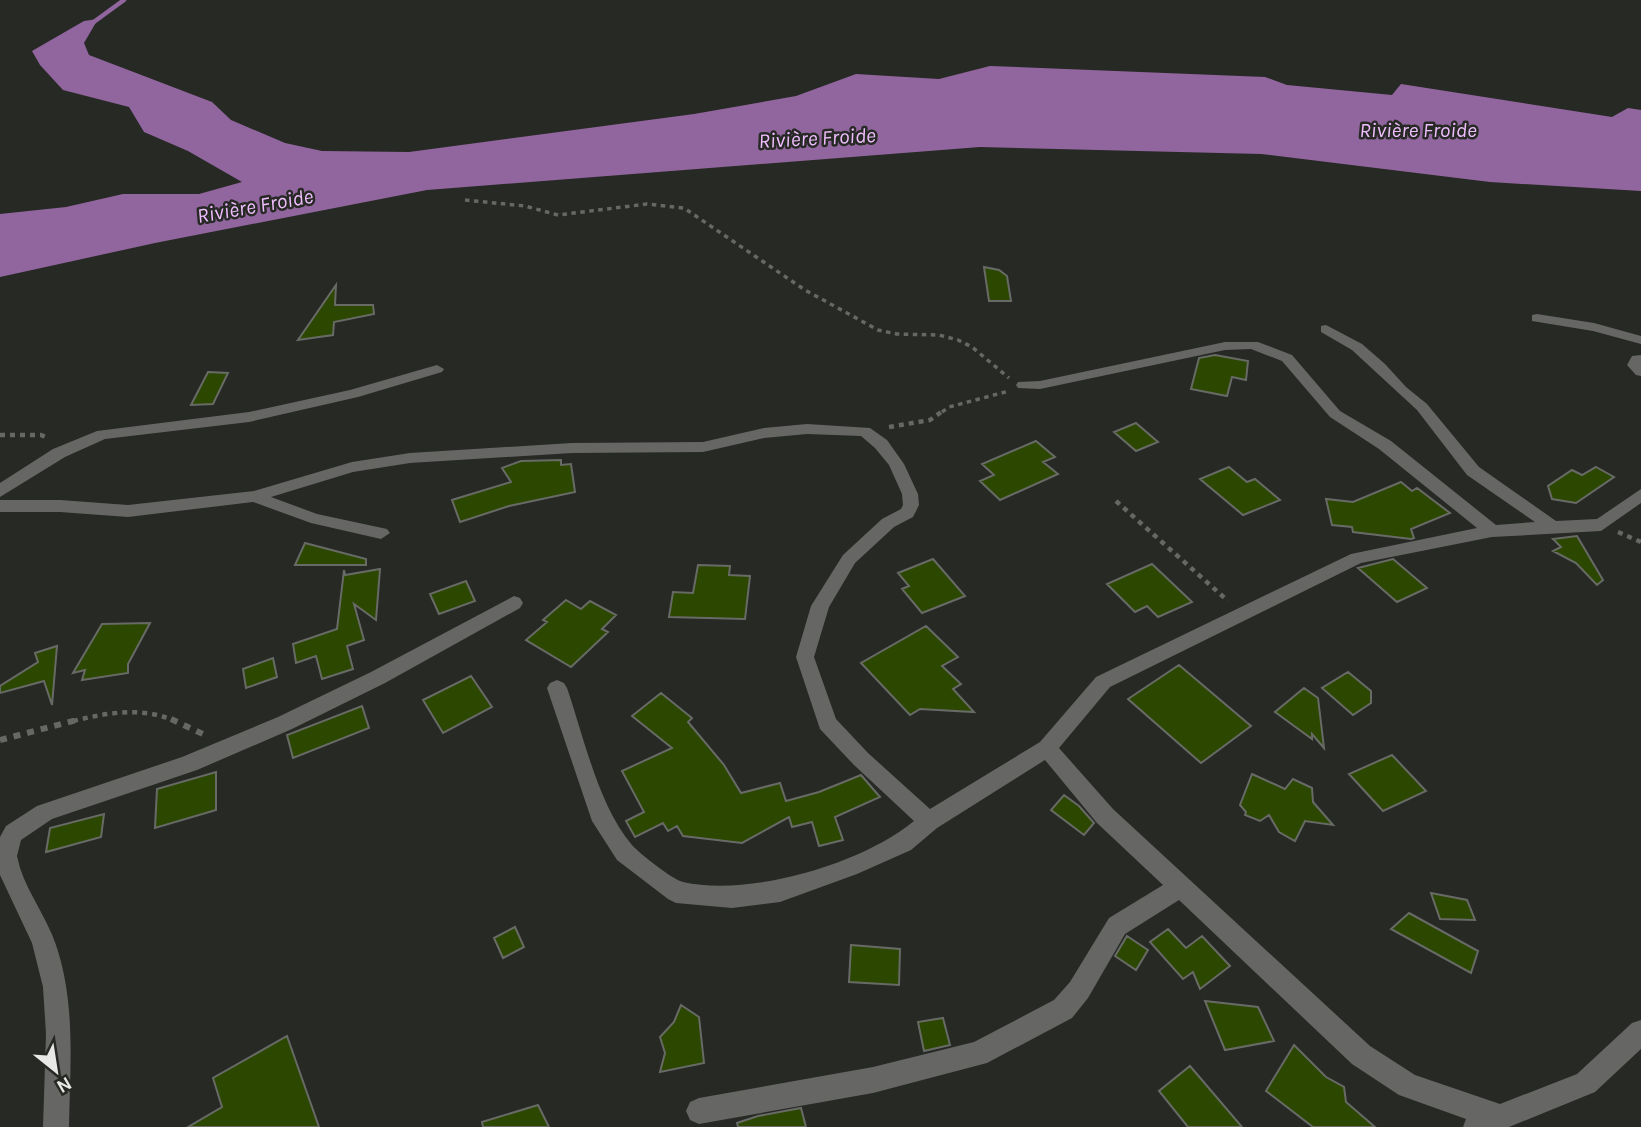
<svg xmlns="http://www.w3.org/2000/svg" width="1641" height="1127" viewBox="0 0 1641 1127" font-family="Karla,sans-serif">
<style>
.water{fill:#91669e}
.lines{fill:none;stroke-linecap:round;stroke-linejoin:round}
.stream{stroke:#91669e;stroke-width:4.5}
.building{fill:#2b4700;stroke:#686a66;stroke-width:2}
.path-far2{stroke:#666864;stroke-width:3.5;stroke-dasharray:4.5 4.5;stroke-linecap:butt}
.path-far1{stroke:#666864;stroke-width:4.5;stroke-dasharray:5 5;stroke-linecap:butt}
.path{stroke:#666864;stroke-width:6;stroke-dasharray:7 7;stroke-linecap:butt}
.street{fill:#666765;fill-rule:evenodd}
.labels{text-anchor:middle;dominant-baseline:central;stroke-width:5;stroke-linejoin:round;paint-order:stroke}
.far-water-label{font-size:21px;font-style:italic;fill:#f0befe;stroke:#272925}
</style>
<rect width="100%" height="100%" fill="#272925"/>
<path class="water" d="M98 19 84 43 89 55 212 102 231 120 285 143 322 151 409 152 694 114 796 96 856 74 939 79 990 66 1265 77 1287 85 1392 95 1401 84 1612 117 1628 108 1641 110V191L1490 182 1261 154 980 147 427 190 155 243 0 277V214L66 207 123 194H199L242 182 188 151 144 132 129 107 63 90 40 65 32 51 84 21Z"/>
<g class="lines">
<path class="stream" d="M91 24 124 0"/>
</g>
<path class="building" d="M984 267 999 270 1007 276 1011 301H989Z
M336 285 335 305H373L374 314 334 322 333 335 298 340Z
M1215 355 1248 361 1246 380 1232 377 1227 396 1191 389 1199 358Z
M208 372 228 373 213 404 191 405Z
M1136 423 1158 442 1136 451 1114 432Z
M1036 441 1055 457 1043 462 1058 474 1000 500 980 481 994 475 982 464Z
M561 460V465L571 464 575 492 509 506 460 522 452 500 511 482 502 468 521 461Z
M1229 467 1247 482 1255 479 1280 500 1243 515 1200 479Z
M1596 467 1614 477 1576 503 1552 499 1548 486 1572 470 1582 475Z
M1401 482 1412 491 1417 488 1450 513 1411 529 1414 538 1411 539 1353 532 1352 527 1332 525 1326 499 1353 502Z
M1577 536 1603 580 1597 585 1576 563 1553 551 1561 547 1553 539Z
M305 543 366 559V565H295Z
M933 559 965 596 922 613 902 589 909 586 898 573Z
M1393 559 1427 588 1397 602 1358 568Z
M1152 564 1192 602 1158 617 1147 606 1135 612 1107 584Z
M698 565 730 566 729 575 750 576 745 619 669 617 673 592 693 593Z
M380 569 376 620 354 604 364 640 347 646 353 669 322 679 316 656 296 663 293 644 337 629 344 570 345 575Z
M466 581 475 601 439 614 430 594Z
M566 600 581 609 590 601 616 615 602 629 608 632 571 667 526 640 547 622 543 620Z
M150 623 128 664V673L82 680 85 670 73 673 102 624Z
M926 626 958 657 942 666 961 684 953 689 974 712 920 709 910 715 861 663Z
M57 646 52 705 44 681 0 693V686L38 662 35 653Z
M273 658 277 677 246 688 243 669Z
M1179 665 1251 726 1201 763 1128 699Z
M1348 672 1371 691V703L1353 715 1322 688Z
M471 676 492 707 443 733 423 700Z
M1304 688 1318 698 1324 748 1312 734V739L1275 712Z
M661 693 692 718 688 722 724 765 741 793 780 783 786 801 819 792 861 775 880 797 835 817 843 840 819 846 812 822 792 827 789 817 742 843 683 836 677 826 668 831 663 823 635 837 626 821 644 812 622 771 672 748 632 716Z
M362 706 369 728 293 758 287 735Z
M1392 755 1426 791 1383 811 1349 774Z
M216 772V810L155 828 157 789Z
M1252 774 1285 789 1293 779 1312 788 1313 802 1333 825 1305 821 1295 841 1279 832 1269 815 1260 821 1245 815 1246 812 1240 805Z
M1064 795 1079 806 1094 823 1084 835 1051 810Z
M104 814 101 837 46 852 50 828Z
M1431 893 1467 900 1475 920 1440 919Z
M1409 913 1478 951 1471 973 1391 929Z
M515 927 524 947 503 958 494 938Z
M1168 929 1186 948 1202 936 1230 966 1200 989 1193 972 1183 979 1150 942Z
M1127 936 1148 950 1136 970 1115 956Z
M851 945 900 949 899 985 849 982Z
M1205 1001 1258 1007 1274 1041 1225 1050Z
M681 1005 699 1017 704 1063 660 1072 665 1053 660 1037 674 1022Z
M943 1018 950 1045 924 1051 918 1022Z
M287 1036 319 1127H188L222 1107 213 1078Z
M1294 1045 1326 1077 1344 1087 1346 1102 1375 1127H1313L1266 1091Z
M1190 1066 1242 1127H1188L1159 1091Z
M538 1105 549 1127H483L482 1122Z
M801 1108 806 1127H738L737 1123 758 1116Z"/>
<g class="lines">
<path class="path-far2" d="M465 200 525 206 558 215 647 204 684 208 805 290 878 330 897 334 939 335 958 340 972 347 1009 378
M942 412 949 407 1009 391"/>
<path class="path-far1" d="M889 427 930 420 944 410
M0 435H41L48 438
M1116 501 1228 601
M1618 532 1641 542
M73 721C107 713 141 706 175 721"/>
<path class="path" d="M171 719 205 735
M0 740 81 719"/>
<path class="street" d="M1537 314 1594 323 1641 336V344L1593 331 1532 321V315Z
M1326 325 1362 344 1385 364 1406 387 1427 404 1479 467 1556 521 1597 519 1641 489V503L1601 531 1492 537 1361 563 1110 687 1059 748 1113 809 1370 1046 1415 1075 1500 1104 1577 1074 1632 1023 1641 1020V1049L1595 1092 1509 1127H1463L1466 1119 1399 1095 1352 1064 1179 900 1125 934 1088 998 1072 1018 987 1063 873 1093 699 1124 690 1120 686 1111 690 1102 699 1098 873 1067 974 1042 1054 1000 1070 982 1109 918 1163 885 1097 823 1045 760 937 828 911 850 857 874 780 902 732 908 676 903 668 899 617 860 592 821 547 688 550 683 557 680 564 683 567 688C584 737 598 805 632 845 639 853 673 880 683 882 750 897 862 864 914 821L854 765 820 729 796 657 811 606 843 555 882 519 901 509 903 505 902 494 889 465 875 448 861 436 807 434 764 438 703 452 572 453 410 463 353 472 271 497 317 514 387 529 390 533 381 539 311 523 253 502 128 517 60 512H0V500H60L128 505 254 491 352 462 410 453 572 443 703 442 764 428 807 424 870 428 887 440 904 464 918 494 919 505 913 517 894 527 855 563 829 607 814 657 836 719 868 753 930 809 1040 742 1096 677 1351 554 1477 528 1379 449 1330 417 1282 361 1251 349 1225 350 1040 389 1018 388 1016 385 1018 382 1040 381 1225 342H1258L1292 355 1340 411 1391 441 1496 525 1535 522 1467 475 1417 410 1352 350 1321 332V326Z
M1641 355V376L1636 375 1627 365 1632 356Z
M437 365 444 369 442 372 358 397 249 422 105 439 65 457 0 497V483L53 449 97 431 249 412 350 390Z
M514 596 520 598 523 603 520 608 385 683 292 729 197 770 52 819 21 840 17 856 20 868C29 895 47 918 56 945 76 1004 70 1067 69 1127H43L46 1034 43 987 32 943 0 875V837L6 826 37 806 182 757 278 717 371 672Z"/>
</g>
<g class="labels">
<g class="far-water-label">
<text x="1418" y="130">Rivière Froide</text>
<text transform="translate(817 138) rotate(-3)">Rivière Froide</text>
<text transform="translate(255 206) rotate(-10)">Rivière Froide</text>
</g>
</g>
<g transform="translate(56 1071) rotate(150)" stroke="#272925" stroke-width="5" paint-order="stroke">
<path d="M0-5L12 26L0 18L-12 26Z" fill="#e8e9e6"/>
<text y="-10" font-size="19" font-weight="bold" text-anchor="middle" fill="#e8e9e6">N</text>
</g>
</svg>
